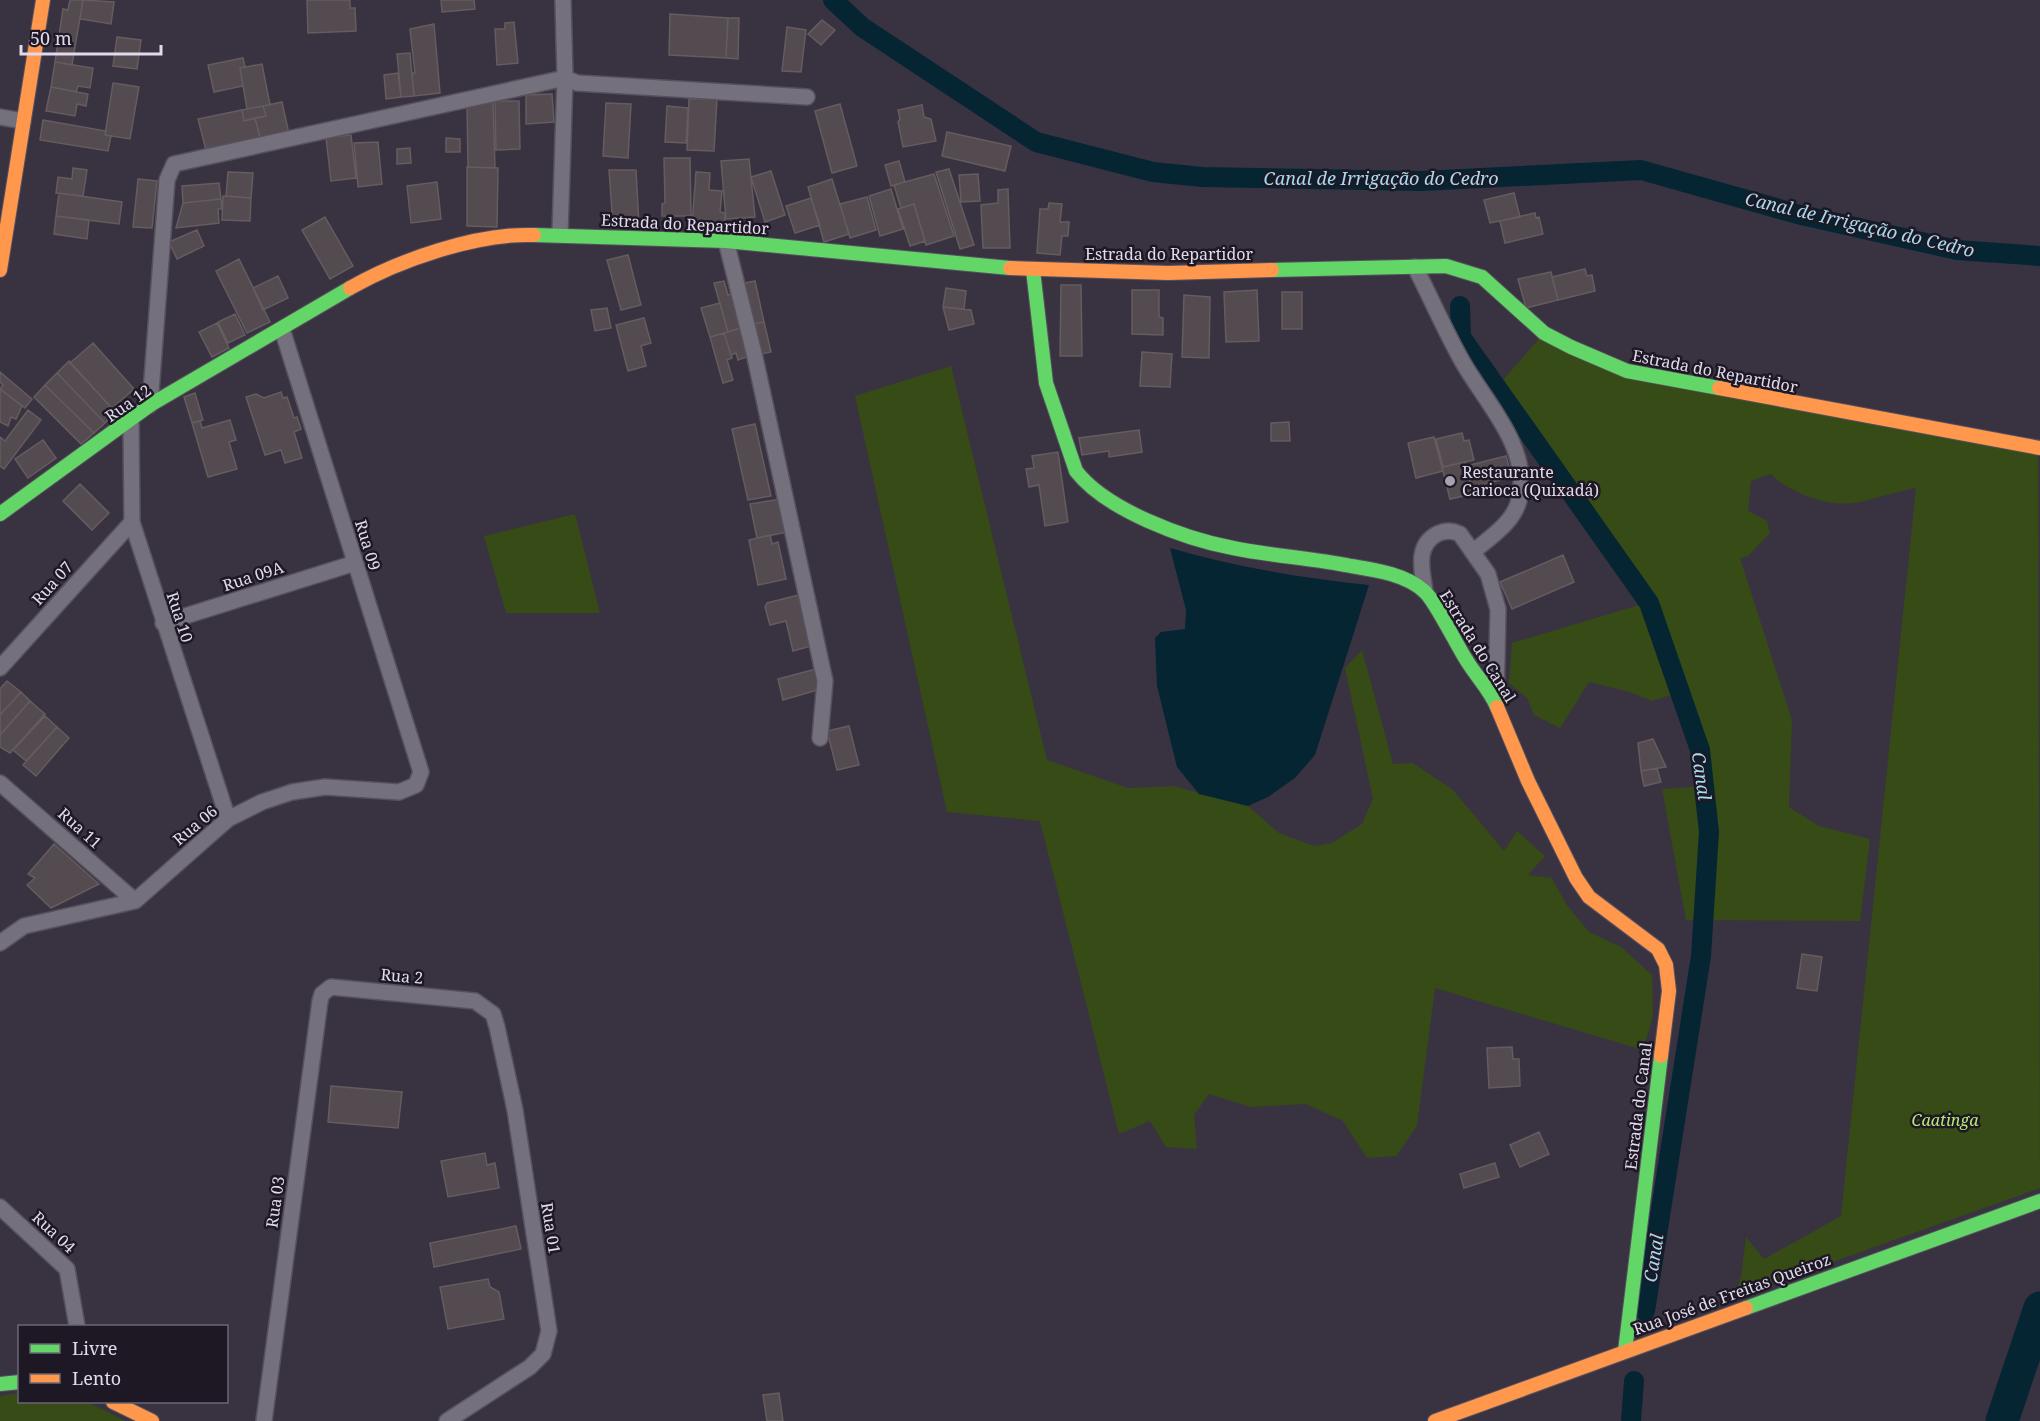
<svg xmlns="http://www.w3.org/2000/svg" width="2040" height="1421" viewBox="0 0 2040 1421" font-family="'Noto Serif',serif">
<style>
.green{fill:#364b15}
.water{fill:#052533}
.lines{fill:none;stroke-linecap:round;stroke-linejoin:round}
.canal{stroke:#052533;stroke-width:20}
.river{stroke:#052533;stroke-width:33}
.building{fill:#534b4f;stroke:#655c60;stroke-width:1.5}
.street-casing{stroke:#57515f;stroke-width:18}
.fast-casing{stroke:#57515f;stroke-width:16}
.slow-casing{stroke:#57515f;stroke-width:16}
.street{stroke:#74707c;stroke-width:15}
.fast{stroke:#63d668;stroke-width:14}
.slow{stroke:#ff974d;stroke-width:14}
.poi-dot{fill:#a6a0b0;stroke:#1d1824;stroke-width:2}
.labels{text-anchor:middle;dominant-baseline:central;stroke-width:5;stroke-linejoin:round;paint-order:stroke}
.street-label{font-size:16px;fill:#e1daec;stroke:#1d1824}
.poi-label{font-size:16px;fill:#e1daec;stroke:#1d1824;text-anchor:start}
.park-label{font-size:16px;font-style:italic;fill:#b7eb76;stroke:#1d1824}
.water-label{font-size:18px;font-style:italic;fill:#a6daf1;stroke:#1d1824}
</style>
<rect width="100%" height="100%" fill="#393341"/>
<path class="green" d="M1544 333 1645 376 2038 447 2040 1188 1734 1297 1741 1277 1746 1237 1764 1259 1841 1216 1916 488C1869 496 1852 515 1802 494 1790 488 1780 484 1771 474L1751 481 1748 511 1767 521 1770 533 1748 556 1740 558 1792 720 1789 807 1819 826 1870 839 1860 921 1686 920 1662 789 1704 786 1700 750 1680 692 1652 701 1630 692 1589 682 1560 728 1534 715 1527 698 1509 683 1512 643 1649 602 1497 387Z
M951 366 1047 760 1128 788 1173 786 1248 806 1279 833 1314 846 1332 843 1362 824 1373 799 1345 668 1362 650 1393 764 1413 763 1453 790 1504 851 1517 831 1545 856 1528 875 1552 878 1566 904 1589 932 1621 947 1652 975 1653 1016 1643 1050 1435 988 1417 1126 1396 1156 1367 1158 1343 1121 1306 1104 1251 1107 1209 1094 1194 1115 1197 1149 1166 1147 1150 1121 1119 1134 1040 821 947 812 855 396Z
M575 514 600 613H506L484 536Z
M19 1393 20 1402H87L126 1421H0V1396Z"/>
<path class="water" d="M1170 548C1236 567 1301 578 1369 585L1315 755 1295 778 1268 797 1248 806 1199 794 1177 767 1157 686 1155 638 1161 632 1185 629 1186 610Z"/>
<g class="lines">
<path class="canal" d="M833 0 862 27 1036 142 1153 172 1202 177 1422 181 1641 170 1797 214 1957 250 2040 256
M1460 306 1461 337 1649 603 1700 750 1709 832 1701 956 1645 1311
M1631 1421 1634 1381"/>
<path class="river" d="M2002 1421 2040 1308"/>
</g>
<path class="building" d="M70 0H83L72 65 55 62 63 9 68 10Z
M83 0 114 2 111 24 80 19Z
M307 0H350V8H355L356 31 308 33Z
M441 0H474L475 9 442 12Z
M670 14 728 18 726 58 669 55Z
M728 18H739L738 59 726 58Z
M822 20 835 30 821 45 808 34Z
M514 22 518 63 497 65 495 29H505V23Z
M434 24 440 93 414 96 412 73H415L410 29Z
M787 27 806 30 801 72 782 71Z
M117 37 141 40 137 69 113 66Z
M410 53 414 96 401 97 397 54Z
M243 58 245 67 240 68 243 86 214 92 208 65Z
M55 62 93 68 90 88 78 86 76 92 51 87Z
M262 64 270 105 247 109 240 68Z
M398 73 401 97 386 99 384 75Z
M113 83 139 87 130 139 105 135Z
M51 87 88 94 86 106 77 104 75 116 46 111Z
M552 94 554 122 526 124V95Z
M689 99H717L714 151 687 150Z
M495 101H519L520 149 496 150Z
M282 102 289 134 261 141 255 118 266 116 263 106Z
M493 102 495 168 468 167 467 104Z
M606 103 631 104 628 158 603 156Z
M840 104 857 166 832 173 815 111Z
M922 105 924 117 931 119 936 141 903 147 898 122 900 119 898 110Z
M263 106 266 116 244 121 242 110Z
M667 106 688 108 686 143 665 142Z
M242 110 244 121 255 118 260 138 206 150 198 119Z
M43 120 106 131 105 135 111 136 108 151 40 140Z
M947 132 1011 146 1005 171 942 156Z
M351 135 356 178 331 181 326 138Z
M446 138 460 139V152H446Z
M378 142 382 184 358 187 354 143Z
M410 148 411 163 397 164V149Z
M664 158H690L691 216H662V204L665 203Z
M749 159 755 217 726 219 721 161Z
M899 161 905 182 891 186 885 165Z
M467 167 498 168 497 227 467 226Z
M73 168 87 170 83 196 56 193 58 177 72 179Z
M949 169 974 245 960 249 936 172Z
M609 170H636L639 225 613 226Z
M771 171 785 215 765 222 751 177Z
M228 172 253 173 251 198 226 196Z
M696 172 710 173 709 190 722 191 720 212 725 213 724 228 692 225Z
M934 174 954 236 926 245 914 204 901 208 894 185Z
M978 174 980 201 961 202 959 175Z
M138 179 157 181 152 228 133 227Z
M832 179 849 234 824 242 808 187Z
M437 182 441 219 411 223 407 186Z
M219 183 221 199 183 203 182 186Z
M891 189 903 229 880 236 869 196Z
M1008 189 1010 248H983L981 205 998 203V190Z
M59 193 122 202 119 224 56 216Z
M1514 193 1520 217 1490 223 1484 200Z
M223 196 251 198 250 221 222 220Z
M867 197 876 230 850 238 840 204Z
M811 198 820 225 795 233 786 206Z
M221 199 222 209H218L219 223 176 228 183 203Z
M1049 203 1062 204 1060 222H1069L1068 236H1062L1060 255 1037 253 1040 209H1048Z
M914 204 925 241 910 246 898 209Z
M1535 213 1536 218 1539 217 1543 234 1505 243 1500 221Z
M56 216 89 220 87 239 54 234Z
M325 217 353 266 330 279 302 230Z
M197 230 204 246 177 259 169 242Z
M628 255 641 305 621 310 607 260Z
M239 259 270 322 247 333 216 271Z
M1585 269 1587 276 1592 275 1595 291 1558 300 1552 277Z
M1551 272 1558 300 1526 308 1518 279Z
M278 276 288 298 263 310 253 288Z
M724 281 728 295 735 293 744 327 728 332 714 283Z
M755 281 764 322 749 325 740 284Z
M1061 285H1081L1082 356H1060Z
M946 288 966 291 964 309 943 307Z
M1132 290H1159V317L1163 318V335L1132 334Z
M1257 290 1259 341 1226 342 1224 292Z
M1282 292H1302V329H1282Z
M1184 295 1210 297 1209 358 1182 357Z
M720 303 728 332 710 337 701 308Z
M943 307 971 310 974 324 949 330Z
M607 308 611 328 595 331 591 310Z
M235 314 245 335 228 343 218 322Z
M644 318 651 343 641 346 646 366 628 371 616 325Z
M764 322 771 352 756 355 749 325Z
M217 323 229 348 212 357 199 332Z
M744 327 752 355 738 360 736 353 731 355 724 333Z
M724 333 732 358 727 360 733 380 723 383 710 337Z
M93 343 134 389 112 408 70 363Z
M1142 352 1172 354 1170 387 1140 386Z
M69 361 116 413 105 423 57 373Z
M0 372 32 399 25 408 0 389 3 385 0 382Z
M57 373 105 423 94 433 45 385Z
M45 385 94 433 81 444 34 397Z
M0 389 22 406 16 419 11 417 8 426 0 422Z
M281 392 283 398 287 397 294 418 297 417 301 429 294 432 302 458 285 463 281 450 265 455 246 397 256 394 264 398Z
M195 393 203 420 192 423 184 397Z
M28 410 41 420 4 469 0 466V437L5 441Z
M230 420 236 440 229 442 237 469 208 477 192 423 200 421 202 428Z
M1289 422 1290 441H1271V423Z
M755 424 771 496 748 500 732 429Z
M1139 430 1142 452 1109 457V451L1082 455 1079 438Z
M1462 433 1464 441 1469 440 1474 460 1443 467 1436 439Z
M1434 437 1443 471 1416 478 1408 443Z
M43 440 56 458 28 478 15 459Z
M1058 452 1068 522 1045 526 1039 485 1029 487 1026 469 1034 468 1032 456Z
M1506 456 1512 477 1471 488 1466 466Z
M1465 462 1473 494 1450 499 1442 467Z
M80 484 109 513 92 530 63 501Z
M781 499 788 532 757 538 750 504Z
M770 535 772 544 778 542 786 579 758 585 749 540Z
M1563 555 1574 582 1512 609 1500 582Z
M799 595 811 646 793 651 786 621 770 625 765 607 767 603Z
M816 669 821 689 783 700 778 679Z
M7 681 21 692 0 715V689Z
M21 692 30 701 0 735V715Z
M30 701 45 714 10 753 0 747V735Z
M45 716 57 727 26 761 13 750Z
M849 726 859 765 837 770 827 731Z
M57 727 69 738 36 776 23 765Z
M1653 739 1666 767 1641 771 1638 743Z
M1657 768 1661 782 1644 786 1641 771Z
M54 844 99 884 51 908 27 885 35 878 28 874Z
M1802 954 1822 957 1817 991 1797 988Z
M1512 1047 1513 1059H1519L1520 1086 1489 1088 1487 1048Z
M331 1086 402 1092 398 1128 328 1122Z
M1539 1132 1549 1154 1520 1167 1510 1145Z
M485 1153 487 1165 495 1163 499 1188 448 1197 441 1161Z
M1495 1163 1499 1177 1464 1188 1460 1174Z
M516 1226 521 1249 434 1267 430 1243Z
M488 1279 490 1287 499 1292 504 1319 448 1329 440 1287Z
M779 1393 783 1421H767L763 1395Z"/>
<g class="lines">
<defs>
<path id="street" d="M0 117 23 121
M560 233 565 78 563 0
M726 241 754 353 825 681 820 738
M1415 267C1431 298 1445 331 1462 361 1485 402 1529 445 1520 496 1516 521 1492 536 1474 551
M150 405 167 180 174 164 565 78 577 83 807 97
M131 421 132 522 228 819
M1425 591C1422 570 1415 546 1437 534 1445 530 1452 530 1460 534L1488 574 1498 609 1496 703
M163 623 355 563
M0 668 132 522
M0 783 135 901
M0 943 24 926 135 901 228 819 262 802 292 792 325 787 399 792 416 785 421 772 282 329
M0 1207 67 1269 77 1326
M264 1421 320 1001 322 994 331 987 475 1001 493 1014 497 1027 515 1110 549 1331 543 1354 530 1367 447 1421"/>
<path id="fast" d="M534 235 726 241 1010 268
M1033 270 1046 383 1076 471C1106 510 1185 539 1233 548 1272 556 1312 558 1351 566 1375 570 1405 574 1424 591 1435 600 1457 646 1467 661 1476 676 1490 690 1497 707
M1272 270 1446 266 1482 277 1544 333 1571 347 1627 371 1719 388
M0 514 150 405 350 288
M1746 1308 2040 1201
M1625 1351 1661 1056
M0 1384 20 1382"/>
<path id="slow" d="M1010 268 1168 273 1272 270
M0 270 43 0
M350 288C399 260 477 233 534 235
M1719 388 2040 448
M1497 707 1528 781 1576 878 1589 897 1658 949 1666 965 1669 991 1661 1056
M113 1402 152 1421
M1435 1421 1746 1308"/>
</defs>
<use href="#street" class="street-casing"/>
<use href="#fast" class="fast-casing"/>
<use href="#slow" class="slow-casing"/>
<use href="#street" class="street"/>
<use href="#fast" class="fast"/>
<use href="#slow" class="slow"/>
</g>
<circle class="poi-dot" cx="1450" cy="481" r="6"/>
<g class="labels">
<g class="street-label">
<text transform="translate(685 224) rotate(3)">Estrada do Repartidor</text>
<text x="1169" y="254">Estrada do Repartidor</text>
<text transform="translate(1715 371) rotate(11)">Estrada do Repartidor</text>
<text transform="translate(128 403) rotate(-35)">Rua 12</text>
<text transform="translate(368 545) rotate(73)">Rua 09</text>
<text transform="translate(253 576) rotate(-18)">Rua 09A</text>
<text transform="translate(52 583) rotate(-48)">Rua 07</text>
<text transform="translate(180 617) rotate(72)">Rua 10</text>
<text transform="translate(1478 646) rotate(58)">Estrada do Canal</text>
<text transform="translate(195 825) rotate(-40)">Rua 06</text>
<text transform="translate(80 828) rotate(42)">Rua 11</text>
<text transform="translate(402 976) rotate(5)">Rua 2</text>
<text transform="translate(1638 1106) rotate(-83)">Estrada do Canal</text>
<text transform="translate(275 1202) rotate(-82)">Rua 03</text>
<text transform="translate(551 1228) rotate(81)">Rua 01</text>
<text transform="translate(54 1232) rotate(43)">Rua 04</text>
<text transform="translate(1732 1294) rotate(-20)">Rua José de Freitas Queiroz</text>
</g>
<g class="poi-label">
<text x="1462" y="472">Restaurante<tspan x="1462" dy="18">Carioca (Quixadá)</tspan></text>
</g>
<g class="park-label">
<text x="1945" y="1120">Caatinga</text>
</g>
<g class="water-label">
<text x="1381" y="178">Canal de Irrigação do Cedro</text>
<text transform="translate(1860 224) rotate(13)">Canal de Irrigação do Cedro</text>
<text transform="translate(1702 776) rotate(82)">Canal</text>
<text transform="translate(1653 1258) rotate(-81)">Canal</text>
</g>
</g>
<rect x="18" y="1325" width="210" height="78" fill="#1d1824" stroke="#6b6674" stroke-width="1.5"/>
<rect x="30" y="1344" width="30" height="9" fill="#63d668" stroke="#6b6674" stroke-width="1.5"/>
<text x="72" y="1355" font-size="18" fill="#e1daec">Livre</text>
<rect x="30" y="1374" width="30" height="9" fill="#ff974d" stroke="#6b6674" stroke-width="1.5"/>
<text x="72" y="1385" font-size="18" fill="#e1daec">Lento</text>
<path d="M21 45v9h140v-9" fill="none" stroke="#e1daec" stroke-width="3"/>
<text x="30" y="45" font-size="18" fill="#e1daec" stroke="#1d1824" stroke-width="4.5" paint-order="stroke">50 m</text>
</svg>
